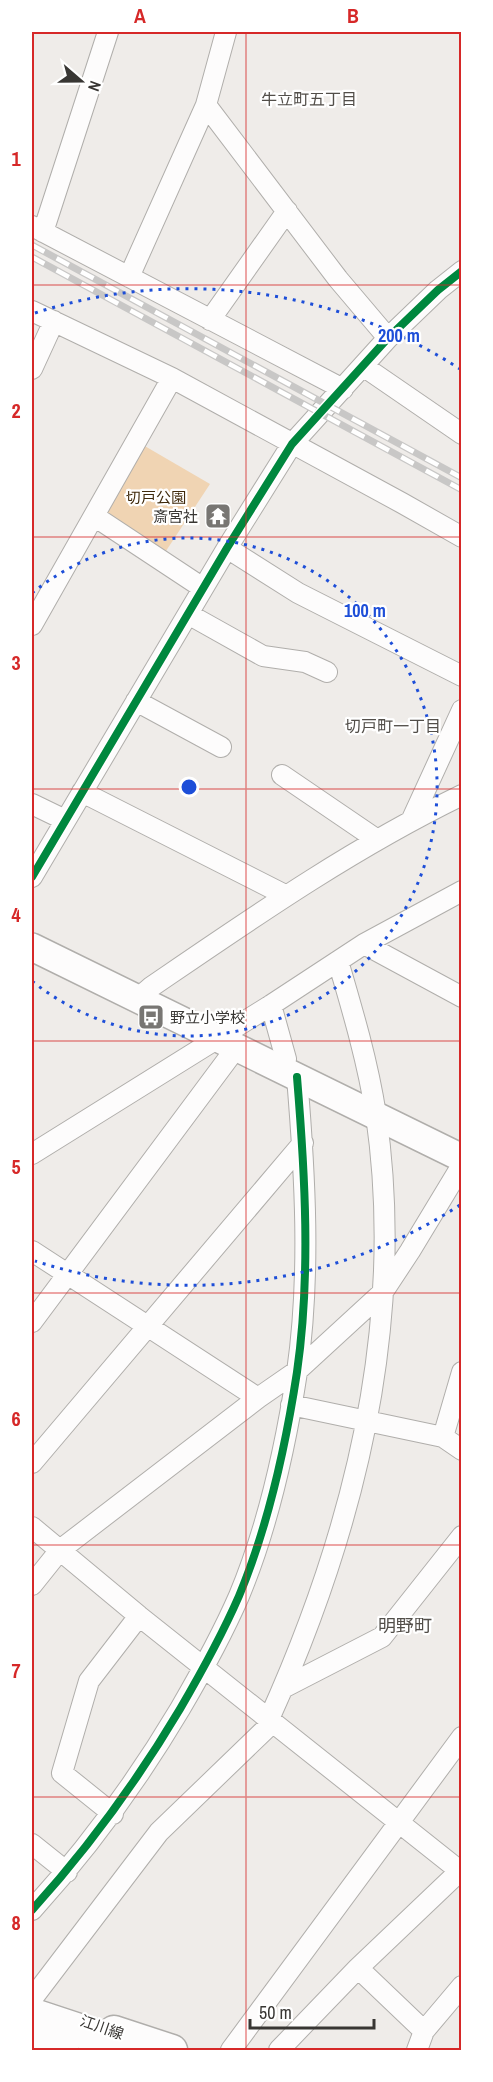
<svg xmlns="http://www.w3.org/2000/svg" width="493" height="2082" viewBox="0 0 493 2082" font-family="'Archivo Narrow','Noto Sans JP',sans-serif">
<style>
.green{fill:#f0d4b3}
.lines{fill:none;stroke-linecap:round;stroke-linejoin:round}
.street-casing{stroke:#b0aeab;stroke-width:22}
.secondary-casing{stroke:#b0aeab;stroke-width:30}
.primary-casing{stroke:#b0aeab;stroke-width:33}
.highway-casing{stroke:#b0aeab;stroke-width:36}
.street{stroke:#fdfcfc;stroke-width:20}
.secondary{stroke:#fdfcfc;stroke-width:27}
.primary{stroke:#fdfcfc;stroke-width:30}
.highway{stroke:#fdfcfc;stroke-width:33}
.rail-casing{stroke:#c8c7c6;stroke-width:7}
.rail{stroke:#fff;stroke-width:4.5;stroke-dasharray:14;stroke-linecap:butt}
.cycleway-casing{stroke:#fff;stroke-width:11}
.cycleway{stroke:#00873e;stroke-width:8}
.grid{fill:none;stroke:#d62828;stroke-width:1.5;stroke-opacity:0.55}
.ring{fill:none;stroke:#1d4ed8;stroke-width:3;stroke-dasharray:3 6}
.labels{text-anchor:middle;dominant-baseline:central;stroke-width:4.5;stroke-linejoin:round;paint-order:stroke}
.park-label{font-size:15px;fill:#402a0c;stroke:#fff}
.poi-label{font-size:15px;fill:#383633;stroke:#fff;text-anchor:end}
.street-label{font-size:15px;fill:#383633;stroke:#fff}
.neighbourhood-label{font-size:16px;fill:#524e49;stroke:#fff}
.quarter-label{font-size:18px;fill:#524e49;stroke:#fff}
.centre{fill:#1d4ed8;stroke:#fff;stroke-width:3}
.ring-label{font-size:18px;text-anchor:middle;font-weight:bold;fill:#1d4ed8;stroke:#fff;stroke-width:4.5;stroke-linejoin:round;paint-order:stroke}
.neatline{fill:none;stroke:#d62828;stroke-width:2}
.grid-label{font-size:20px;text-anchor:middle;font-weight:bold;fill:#d62828}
</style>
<rect width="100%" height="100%" fill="#efece9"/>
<path class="green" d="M143 445 210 484 164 554 104 514Z"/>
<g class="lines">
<defs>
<path id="street" d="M206 105 338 279 388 338
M32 226 343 389
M43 232 108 32
M129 277 206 105 226 32
M32 311 172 378 402 503 462 537
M210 320 287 211
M363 366 462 434
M32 369 54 321
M94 516 203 588
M227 548 298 593 462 676
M188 614 263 656 305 662 327 672
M32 625 172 378
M136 701 221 747
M282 775 376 839
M82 792 285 895
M32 804 65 820
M412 819 462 710
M32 877 227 548 292 444 388 338 438 290 462 271
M364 944 462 997
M137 999 151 987C252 918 351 849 462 795
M271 1005 286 1059 281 1070
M32 1154 271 1005 364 944 462 891
M32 1251 258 1398
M32 1322 236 1048
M291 1405 443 1437 462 1450
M443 1437 462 1372
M32 1463 303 1143
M32 1527 139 1616 460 1871
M32 1585 60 1550 258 1398 297 1371 383 1292 410 1251 462 1165
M283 1688 382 1637 462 1536
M269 1719C354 1531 406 1322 376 1115 368 1063 353 1012 338 961
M113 1814 62 1773 89 1681 139 1616
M32 1844 67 1872
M32 1910C90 1846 136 1783 180 1709 201 1673 222 1635 239 1596 267 1529 286 1444 297 1372 311 1275 305 1174 297 1077
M358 1968 424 2031
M32 1999 159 1832 273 1722
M231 2050 462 1737
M279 2050 358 1968 462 1869
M417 2050 424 2031 462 1986"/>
<path id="secondary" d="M32 947 462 1158"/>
<path id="primary" d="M114 2031 172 2050"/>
<path id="highway" d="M32 2015 138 2050
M32 2040 62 2050"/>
</defs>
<use href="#street" class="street-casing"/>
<use href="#secondary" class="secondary-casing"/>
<use href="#primary" class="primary-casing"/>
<use href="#highway" class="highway-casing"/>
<use href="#street" class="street"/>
<use href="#secondary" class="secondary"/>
<use href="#primary" class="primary"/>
<use href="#highway" class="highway"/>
<defs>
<path id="rail" d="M32 245 462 478
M32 257 462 490"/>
</defs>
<use href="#rail" class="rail-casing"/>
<use href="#rail" class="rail"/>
<defs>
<path id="cycleway" d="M32 877 227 548 292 444 388 338 438 290 462 271
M32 1910C90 1846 136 1783 180 1709 201 1673 222 1635 239 1596 267 1529 286 1444 297 1372 311 1275 305 1174 297 1077"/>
</defs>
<use href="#cycleway" class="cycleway-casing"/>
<use href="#cycleway" class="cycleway"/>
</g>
<path class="grid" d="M246 32V2050M32 285H462M32 537H462M32 789H462M32 1041H462M32 1293H462M32 1545H462M32 1797H462"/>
<g class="ring">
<path d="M32 593A249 249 0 1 1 32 981"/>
<path d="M460 1205A498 498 0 0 1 35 1261M35 313A498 498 0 0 1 460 369"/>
</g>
<defs>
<symbol id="temple-square" viewBox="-11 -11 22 22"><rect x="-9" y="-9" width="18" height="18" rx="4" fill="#787673" stroke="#fff"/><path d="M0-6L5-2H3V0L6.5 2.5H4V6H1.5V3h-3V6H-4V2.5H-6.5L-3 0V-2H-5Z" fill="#fff"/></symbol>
<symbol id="bus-square" viewBox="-11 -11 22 22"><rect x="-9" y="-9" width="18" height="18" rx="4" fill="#787673" stroke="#fff"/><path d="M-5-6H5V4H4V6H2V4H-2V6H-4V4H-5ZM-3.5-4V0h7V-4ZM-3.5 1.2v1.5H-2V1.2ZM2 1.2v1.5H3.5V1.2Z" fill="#fff"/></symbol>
</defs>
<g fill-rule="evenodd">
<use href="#temple-square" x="203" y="501" width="30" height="30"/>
<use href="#bus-square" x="136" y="1002" width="30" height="30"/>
</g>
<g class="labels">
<g class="park-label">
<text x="156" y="497">切戸公園</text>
</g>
<g class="poi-label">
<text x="198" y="516">斎宮社</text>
<text x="170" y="1017" text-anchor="start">野立小学校</text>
</g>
<g class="street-label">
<text transform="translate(102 2027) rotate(19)">江川線</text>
</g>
<g class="neighbourhood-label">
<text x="309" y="99">牛立町五丁目</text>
<text x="393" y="726">切戸町一丁目</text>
</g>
<g class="quarter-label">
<text x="405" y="1625">明野町</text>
</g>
</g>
<circle cx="189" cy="787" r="9" class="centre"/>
<g class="ring-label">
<text x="399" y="342">200 m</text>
<text x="365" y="617">100 m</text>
</g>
<rect width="493" height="2082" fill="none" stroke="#ffffff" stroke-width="66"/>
<g transform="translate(81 81) rotate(110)" stroke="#ffffff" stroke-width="4.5" paint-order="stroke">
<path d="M0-4.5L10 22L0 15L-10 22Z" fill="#383633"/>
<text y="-9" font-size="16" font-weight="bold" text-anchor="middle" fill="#383633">N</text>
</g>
<path d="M250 2019v9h124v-9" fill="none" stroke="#383633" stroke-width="3"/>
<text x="259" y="2019" font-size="18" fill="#383633" stroke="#ffffff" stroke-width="4.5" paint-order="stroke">50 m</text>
<rect x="33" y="33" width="427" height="2016" class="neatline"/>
<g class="grid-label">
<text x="140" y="23">A</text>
<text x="353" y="23">B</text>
<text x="16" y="166">1</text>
<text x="16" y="418">2</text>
<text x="16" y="670">3</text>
<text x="16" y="922">4</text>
<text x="16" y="1174">5</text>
<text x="16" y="1426">6</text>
<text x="16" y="1678">7</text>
<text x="16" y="1930">8</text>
</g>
</svg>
